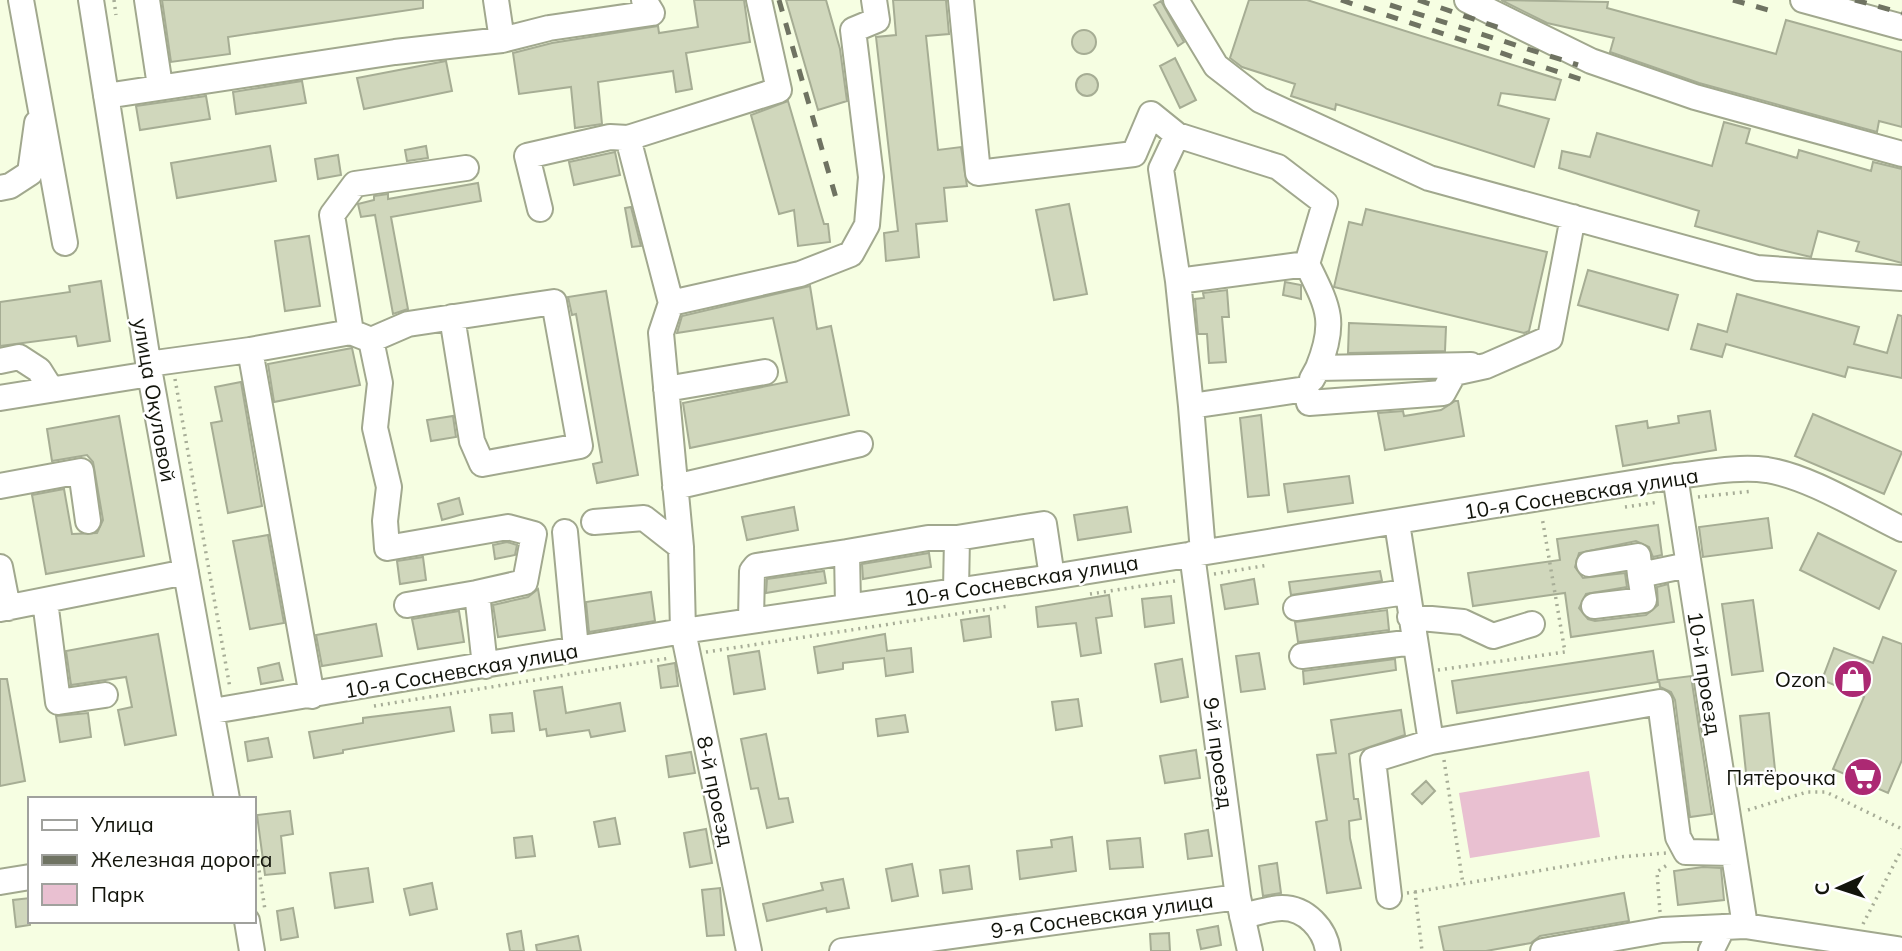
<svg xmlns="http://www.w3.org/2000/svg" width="1902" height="951" viewBox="0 0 1902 951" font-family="Mulish,sans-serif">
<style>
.green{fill:#e9c0d1}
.building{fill:#d0d7bc;stroke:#a6ad94;stroke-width:2}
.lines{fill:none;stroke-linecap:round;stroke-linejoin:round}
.minor-casing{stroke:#a1a88e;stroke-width:28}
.path{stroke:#a7ad97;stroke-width:3.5;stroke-dasharray:2 5;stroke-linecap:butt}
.minor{stroke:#fff;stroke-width:24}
.rail{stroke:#6f7362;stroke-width:5;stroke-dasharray:12 12;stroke-linecap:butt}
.labels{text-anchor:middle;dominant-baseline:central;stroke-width:5;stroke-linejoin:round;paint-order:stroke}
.street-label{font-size:21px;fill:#12140b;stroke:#fff}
.poi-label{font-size:21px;fill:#12140b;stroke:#fff;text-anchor:end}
</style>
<rect width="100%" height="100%" fill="#f6fee2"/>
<path class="green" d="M1589 771 1600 837 1470 858 1459 793Z"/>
<path class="building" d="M162 0H423V8L228 37 230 54 171 62Z
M694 0H744L750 42 686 53 692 89 676 92 673 71 598 82 602 124 575 128 571 87 519 94 513 53 552 43 658 26 659 33 698 27Z
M786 0H826L840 49 847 101 818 110Z
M893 0H946L949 34 926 36 938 150 961 147 967 186 944 188 947 221 916 224 919 257 886 261 884 233 898 231 876 37 896 35Z
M1249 0H1307L1561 80 1555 100 1501 93 1498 105 1549 119 1534 167 1336 104 1335 110 1291 96 1295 84 1242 67 1230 58Z
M1501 0 1608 2 1607 8 1776 54 1786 20 1902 52V127L1879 121 1877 132 1699 83 1610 52 1614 38 1547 23Z
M1161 1 1184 42 1178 46 1154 5Z
M1072 42a12 12 0 1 1 24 0a12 12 0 1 1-24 0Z
M1175 58 1196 100 1180 108 1160 66Z
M446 61 452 91 364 109 357 78Z
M1076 85a11 11 0 1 1 22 0a11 11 0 1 1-22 0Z
M302 81 306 103 236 114 233 92Z
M206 96 210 119 140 130 136 106Z
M788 101 824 224H828L830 242 798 246 794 210 779 214 751 115Z
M1724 122 1750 129 1746 143 1797 158 1799 150 1871 171 1873 162 1902 169V263L1856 251 1859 242 1818 231 1811 257 1777 249 1695 226 1699 211 1559 168 1562 151 1590 157 1597 133 1712 166Z
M270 146 276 181 177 198 171 163Z
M426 146 428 158 407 161 405 150Z
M615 152 620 175 574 185 569 162Z
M338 155 341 175 318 179 315 159Z
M478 183 481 201 391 217 408 309 393 314 375 215 361 217 358 204 374 200V196L388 194V199Z
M1069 204 1087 294 1054 300 1036 210Z
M631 207 641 246 632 247 625 208Z
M1366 209 1547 252 1529 331 1524 333 1334 287 1349 222 1362 225Z
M309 236 320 306 285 311 275 241Z
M1588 270 1678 295 1668 330 1578 305Z
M101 281 110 341 78 346 76 336 0 346V302L70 292 69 286Z
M1285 282 1301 285V299L1283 295Z
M810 286 817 329 831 326 849 415 690 448 683 403 787 382 773 318 677 333 682 316Z
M1227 290 1229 317H1222L1226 362 1209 363 1207 334H1198L1195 299 1204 298 1203 293Z
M606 291 638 475 597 483 593 464 602 462 576 314 572 315 568 297Z
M1737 294 1859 327 1854 344 1887 353 1898 315 1902 316V378L1848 367 1845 377 1726 344 1722 357 1691 349 1698 324 1727 332Z
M1349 323 1446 327 1445 351 1348 353Z
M352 348 360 385 274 402 268 364Z
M241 382 262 506 228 513 211 423 222 421 215 387Z
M1455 401H1458L1464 436 1385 450 1378 413 1403 411 1404 416 1441 410Z
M1710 411 1716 450 1623 466 1616 426 1647 421 1648 428 1679 423 1678 416Z
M1813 414 1902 452 1884 494 1795 456Z
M1261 415 1269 495 1248 497 1240 418Z
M119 416 144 556 46 574 32 495 64 489 72 534 97 533 103 520 93 462 87 455 52 461 47 429Z
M453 416 456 437 431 441 427 420Z
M1349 476 1353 503 1288 512 1284 484Z
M459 498 463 514 442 520 438 504Z
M794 507 798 530 747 540 742 517Z
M1127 507 1131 532 1078 540 1074 515Z
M1768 518 1772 548 1703 557 1699 527Z
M1658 525 1662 555 1653 557 1649 547 1636 541 1579 553 1575 567 1583 578 1625 573 1627 587 1586 594 1579 608 1588 619 1595 621 1646 615 1658 605 1657 587 1668 584 1674 622 1571 637 1565 593 1473 606 1468 573 1560 560 1557 539Z
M1818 533 1896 571 1879 609 1800 570Z
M268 535 284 623 250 629 233 541Z
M507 542 517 545 515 555 495 559 493 545Z
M929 553 931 567 863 579 862 564Z
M423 557 426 580 400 584 397 561Z
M824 571 826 583 766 593 767 579Z
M1380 571 1382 581 1291 595 1289 582Z
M1254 579 1258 604 1225 609 1221 585Z
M538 589 545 630 498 637 493 605 528 597Z
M651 592 655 621 589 632 586 602Z
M1109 595 1112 616 1096 618 1101 653 1081 656 1076 623 1038 627 1036 607Z
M1171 596 1174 623 1145 627 1142 599Z
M1753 600 1763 671 1732 675 1722 604Z
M1387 610 1389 630 1298 642 1295 622Z
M459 611 464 642 418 649 412 619Z
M989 616 991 637 964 641 961 620Z
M376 624 382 656 322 666 316 635Z
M158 634 176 735 125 745 118 710 132 707 126 677 71 685 66 651Z
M885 634 887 651 911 648 913 672 886 676 884 658 843 663V669L818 673 814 647Z
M1883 637 1902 644V760L1888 793 1833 769 1864 697 1822 680 1834 648 1873 663Z
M759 651 765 689 734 694 728 656Z
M1653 651 1658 682 1457 713 1452 681Z
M1259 653 1265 689 1241 692 1236 656Z
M1182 659 1188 697 1161 702 1155 664Z
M1395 659 1396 670 1304 684 1303 671Z
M279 663 283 680 261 684 258 668Z
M675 663 678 686 661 688 658 666Z
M1691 676 1712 814 1690 817 1675 700 1671 692 1660 687 1659 680Z
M0 679H7L25 781 0 786Z
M562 687 566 713 620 703 625 731 591 737 589 730 547 736 546 729 540 730 534 691Z
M1078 699 1082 726 1056 730 1052 702Z
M450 707 454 731 343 750V753L314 758 309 732 363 723V718Z
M1401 710 1405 735 1349 754 1354 799H1358L1361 819 1349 821 1350 838 1361 888 1327 893 1316 822 1327 820 1317 755 1336 753 1331 720Z
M88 713 91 737 60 742 56 716Z
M512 713 514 731 492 733 490 715Z
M1769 713 1776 779 1747 782 1740 716Z
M905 715 908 732 878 736 876 719Z
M766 734 779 799 788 798 793 822 767 828 758 788 751 789 741 739Z
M268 738 272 757 248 761 245 742Z
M1196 750 1200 778 1165 783 1160 756Z
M691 752 695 773 669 777 666 756Z
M1426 781 1435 791 1422 804 1412 794Z
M290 811 293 834 281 836 285 873 265 875 257 815Z
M615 818 620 844 599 847 594 822Z
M706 829 712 863 690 867 684 833Z
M1208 830 1212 856 1188 859 1185 834Z
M532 836 535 856 516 858 514 838Z
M1072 837 1076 871 1020 879 1017 851 1052 847 1051 840Z
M1140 838 1143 867 1110 869 1107 841Z
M1277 863 1281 893 1263 896 1259 866Z
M912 864 918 896 892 901 886 869Z
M969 866 972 889 943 893 940 870Z
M1703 867 1721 868 1724 900 1678 905 1674 871Z
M368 868 373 902 335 908 330 873Z
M843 879 849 908 827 912 826 908 767 921 763 904 823 890 821 883Z
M432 883 437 909 410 915 404 889Z
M720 888 724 935 707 936 702 890Z
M1624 893 1629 921 1540 936 1531 943 1486 951H1444L1439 927Z
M30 898V925L16 927 13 900Z
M293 908 298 937 281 940 277 911Z
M1218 926 1221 945 1201 949 1197 930Z
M521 931 524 951H510L507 934Z
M1169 933 1170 951H1151L1150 934Z
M578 936 581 951H537L536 945Z"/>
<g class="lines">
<defs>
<path id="minor" d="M21 0 65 243
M91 0 150 374 227 799
M147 0 160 86
M961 0 978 173 1134 154 1151 114 1177 135
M1176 0 1216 66 1260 100 1429 178 1757 268 1902 278
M1467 0 1591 61 1695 97 1902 154
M1803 0 1902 27
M502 40 549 28 652 13 644 0
M106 96 395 52 502 40 496 0
M466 168 355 184 332 215 351 332 371 340 380 383 375 428 389 487 385 521 387 548 508 527 534 534 525 582 477 593 485 666
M0 188 10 186 30 173 37 123
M540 209 527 156 610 137 628 138
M1178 281 1161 169 1177 135 1278 167 1325 203 1307 264
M671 303 800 274 851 254 867 225 871 177 853 30 877 20 874 0
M371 340 408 324 554 302 580 446 482 464 472 441 452 317
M0 361 19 357 39 370 51 389
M148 364 250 350
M1312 379 1318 368 1471 365
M666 389 765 372
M0 398 150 374
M1191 406 1178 281 1307 264C1328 307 1337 321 1318 368
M1675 476 1745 926 1897 949
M0 486 81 471 88 521
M675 487 860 444
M594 522 644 518 681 547
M565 532 576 649
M1203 552 1191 406 1306 389 1309 403 1443 393 1454 373 1486 366 1550 338 1573 217
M1192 554 1238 897 1250 951
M1589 564 1638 556 1640 575
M0 567 8 608
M956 590 957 538 1044 524 1052 577
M45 601 58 702 105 695
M407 605 477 593
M848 606 847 552 928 538H957
M1594 606 1644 600 1640 575 1688 565
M1296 608 1406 592
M0 609 186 572
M1410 617 1463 622 1493 636 1532 624
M751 620 752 571 756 566 847 552
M1302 656 1414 642
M312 696 250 350 351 332
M213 711 683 631 1052 577 1675 476C1704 473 1737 466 1767 470 1811 477 1862 510 1902 529
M1431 742 1660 702 1678 837 1686 852 1733 853
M0 882 30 877
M1389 896 1373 760 1431 742 1397 523
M1242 916C1254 914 1269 908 1282 908 1306 908 1325 929 1328 951
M247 921 252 951
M749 951 683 631 681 547 661 333 671 303 628 138 779 90 759 0
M842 951 1238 897
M1543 951 1662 930 1745 926
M1711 951 1723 927"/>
</defs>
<use href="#minor" class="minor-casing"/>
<path class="path" d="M114 0 116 15
M175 379 230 688
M1698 497 1753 491
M1625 507 1659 502
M1214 574 1269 565
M1090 594 1175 581
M706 652 1009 606
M1438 670 1565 652 1542 517
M374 706 670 658
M1444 760 1463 884
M1748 810 1807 792H1826L1902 829
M254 836 265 910
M1415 892 1619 857 1666 853
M1407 893 1415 892 1422 951
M1660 912 1657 872 1670 863
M1863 924 1902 849"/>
<use href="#minor" class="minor"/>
<path class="rail" d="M779 0 838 205
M1341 0 1586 81
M1418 0 1500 28
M1733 0 1779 13
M1855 0 1902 13
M1390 5 1578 65"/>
</g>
<defs>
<symbol id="shop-disc" viewBox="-11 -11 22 22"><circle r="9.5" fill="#ac2973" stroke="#fff"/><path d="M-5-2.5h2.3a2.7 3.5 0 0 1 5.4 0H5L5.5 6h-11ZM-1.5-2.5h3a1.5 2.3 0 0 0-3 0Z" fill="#fff"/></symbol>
<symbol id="supermarket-disc" viewBox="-11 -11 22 22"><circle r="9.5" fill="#ac2973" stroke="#fff"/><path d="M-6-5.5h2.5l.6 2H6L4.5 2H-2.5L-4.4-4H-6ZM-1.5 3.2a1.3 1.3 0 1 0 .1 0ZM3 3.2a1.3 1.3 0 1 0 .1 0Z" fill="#fff"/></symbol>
</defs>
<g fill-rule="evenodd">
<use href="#shop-disc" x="1831" y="657" width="44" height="44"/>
<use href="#supermarket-disc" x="1841" y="755" width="44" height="44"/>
</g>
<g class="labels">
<g class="street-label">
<text transform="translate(155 400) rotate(80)">улица Окуловой</text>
<text transform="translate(1581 493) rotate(-9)">10-я Сосневская улица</text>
<text transform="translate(1021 580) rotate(-9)">10-я Сосневская улица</text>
<text transform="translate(461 670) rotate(-10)">10-я Сосневская улица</text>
<text transform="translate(1705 673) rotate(81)">10-й проезд</text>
<text transform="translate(1219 753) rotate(82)">9-й проезд</text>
<text transform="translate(716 791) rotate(78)">8-й проезд</text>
<text transform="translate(1102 915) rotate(-8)">9-я Сосневская улица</text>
</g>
<g class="poi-label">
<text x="1826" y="679">Ozon</text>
<text x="1836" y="777">Пятёрочка</text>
</g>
</g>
<rect x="28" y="797" width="228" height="126" fill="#ffffff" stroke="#a0a19d" stroke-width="2"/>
<rect x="42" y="820" width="35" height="10" fill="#ffffff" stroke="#a0a19d" stroke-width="2"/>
<text x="91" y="832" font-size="21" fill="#12140b">Улица</text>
<rect x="42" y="855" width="35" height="10" fill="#6f7362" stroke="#a0a19d" stroke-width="2"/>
<text x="91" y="867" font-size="21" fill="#12140b">Железная дорога</text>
<rect x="42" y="884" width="35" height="21" fill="#e9c0d1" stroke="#a0a19d" stroke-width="2"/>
<text x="91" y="902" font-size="21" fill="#12140b">Парк</text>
<g transform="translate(1839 888) rotate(267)" stroke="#ffffff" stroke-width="5" paint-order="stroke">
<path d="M0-5L12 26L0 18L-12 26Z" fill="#12140b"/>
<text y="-10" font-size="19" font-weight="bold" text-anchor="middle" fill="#12140b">С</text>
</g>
</svg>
